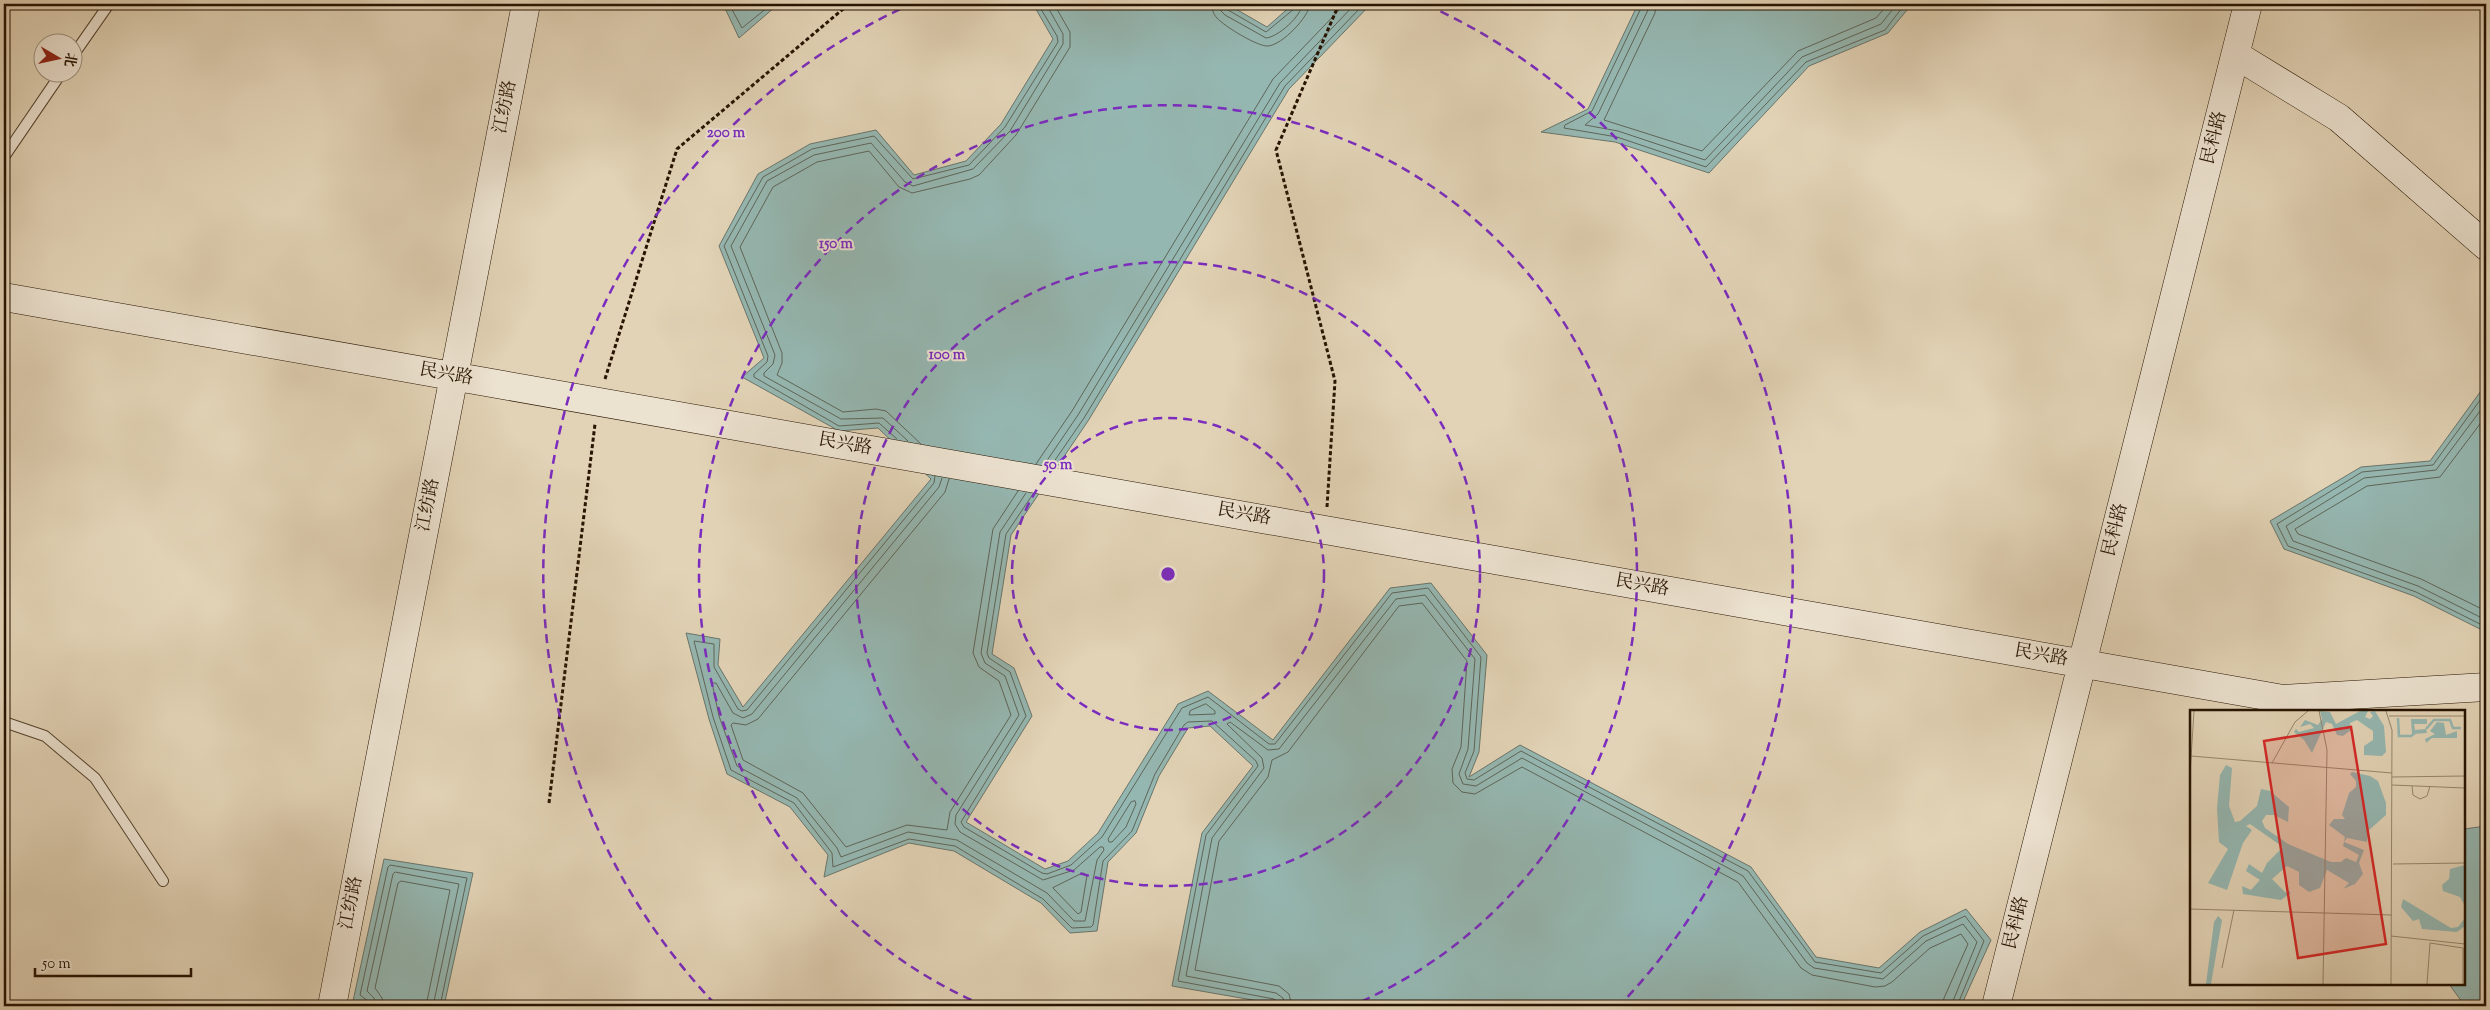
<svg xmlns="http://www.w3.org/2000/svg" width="2490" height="1010" viewBox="0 0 2490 1010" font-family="'Sorts Mill Goudy','Noto Serif SC',serif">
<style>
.water{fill:#95b7b1;stroke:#69756b}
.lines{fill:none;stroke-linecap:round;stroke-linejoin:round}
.shore{stroke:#5e6559;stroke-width:1}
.lane-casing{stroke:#55432e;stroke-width:12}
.secondary-casing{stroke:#261301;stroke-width:29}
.path{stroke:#261301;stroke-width:3;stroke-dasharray:4 2.5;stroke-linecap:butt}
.lane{stroke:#ece2d0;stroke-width:10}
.secondary{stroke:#ece2d0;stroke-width:28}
.ring{fill:none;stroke:#7b2cbf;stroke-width:2.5;stroke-dasharray:9 6}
.labels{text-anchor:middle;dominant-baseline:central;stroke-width:4;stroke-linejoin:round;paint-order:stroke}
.street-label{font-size:18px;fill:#261301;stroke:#ece2d0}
.inset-river{fill:none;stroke:#95b7b1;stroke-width:2.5}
.inset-road{fill:none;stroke:#97866e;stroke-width:1}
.view{fill:#d62828;fill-opacity:0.15;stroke:#d62828;stroke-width:2.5}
.inset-edge{fill:none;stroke:#261301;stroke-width:2.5}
.centre{fill:#7b2cbf;stroke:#ece2d0;stroke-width:2.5}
.ring-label{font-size:15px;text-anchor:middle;font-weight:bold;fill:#7b2cbf;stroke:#ece2d0;stroke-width:4;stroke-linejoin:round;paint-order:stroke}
</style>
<rect width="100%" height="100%" fill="#e2d3b6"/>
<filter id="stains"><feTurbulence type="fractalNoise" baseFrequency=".004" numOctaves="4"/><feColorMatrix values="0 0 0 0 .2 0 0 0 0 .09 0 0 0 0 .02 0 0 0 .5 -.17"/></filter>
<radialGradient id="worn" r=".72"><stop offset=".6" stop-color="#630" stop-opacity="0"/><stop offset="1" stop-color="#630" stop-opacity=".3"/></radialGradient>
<path class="water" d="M723 4H772L775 7 739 38Z
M1033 4H1227L1267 27 1293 4H1371L1289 89 1088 421 1011 535 992 654 1014 668 1032 716 966 822 1045 869 1068 861 1098 833 1178 704 1208 691 1273 740 1390 588 1431 583 1487 655 1479 752 1469 777 1520 745 1751 867 1816 957 1879 968 1920 932 1966 909 1991 940 1961 1006H1287L1172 986 1202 833 1253 766 1210 726 1188 728 1159 776 1136 833 1108 862 1097 931 1070 933 1041 903 954 851 909 843 824 877 828 855 790 807 727 774 709 719 686 633 720 639 718 665 743 707 931 479 878 428 839 431 742 377 764 358 719 246 758 174 810 144 876 130 914 175 966 161 1001 124 1053 39Z
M1638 4H1912L1888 33 1809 66 1709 173 1615 142 1541 132 1588 109Z
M2486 384V632L2414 596 2284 549 2270 521 2361 467 2430 461Z
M2486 826V1006H2465L2449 984H2464V829Z
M384 859 473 873 444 1006H372L353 1001Z"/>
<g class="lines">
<path class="shore" d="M729 4 742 28 768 7 769 4
M1212 4C1212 9 1213 14 1217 18 1224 26 1258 47 1268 46 1282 45 1309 17 1310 4
M1219 4 1221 11 1225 15 1266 38C1278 37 1302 16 1302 4
M1226 4 1228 10 1266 32 1294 9 1296 4
M1643 4 1592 111 1565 125 1564 128 1617 137 1706 167 1806 62 1885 30 1905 4
M1649 4 1648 10 1598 114 1585 125 1618 131 1705 160 1802 57 1881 24 1897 4
M1656 4 1655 13 1604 120 1702 151 1798 51 1876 18 1888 4
M2486 392 2433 465 2362 472 2277 524 2288 546 2416 592 2486 627
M2486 403 2436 470 2364 478 2286 526 2293 541 2418 586 2486 620
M2486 416 2440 477 2367 486 2295 529 2298 534 2421 579 2486 611
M897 439 879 423 839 426 754 377V374L767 362 768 356 724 246 763 177 812 149 874 136 913 179 969 165 1005 127 1058 42 1057 36 1038 4
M908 441 883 418 841 419 764 376V373L773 364 775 355 731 246 767 181 814 155 871 143 905 182 913 186 973 169 1010 131 1063 44V34L1046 4
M921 444 886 411 876 409 843 412 777 375 782 363V353L740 247 773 187 817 162 869 151 899 187 912 193 970 179 979 175 1016 135 1070 47V32L1054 4
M1036 464 1072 411 1273 79 1345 4
M1044 465 1078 415 1280 83 1355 4
M1051 466 1084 418 1285 86 1364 4
M935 476 934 483 747 710 742 711 738 709 714 667V644L694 641 713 717 731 770 794 803 832 853 833 867 909 839 955 846 1043 899 1072 928 1091 927 1093 925 1103 861 1132 831 1155 774 1184 725 1188 722 1212 721 1256 761 1258 766 1206 835 1178 981 1274 999 1278 1002V1006
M942 478 939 487 752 714 743 718 733 713 716 683H712L719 716 737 766 797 798 837 848 841 857 908 832 957 840 1047 893 1074 921H1085L1097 860 1104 850 1103 847H1100L1074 870 1043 880 960 832 955 824 956 815 1019 715 1005 676 985 663 981 653 1000 532 1026 493
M949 479 945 492 758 719 746 725 733 723 731 725 743 760 803 793 846 847 907 825 947 830 950 812 1011 715 999 681 979 667 973 653 993 529 1018 491
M1033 494 1006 534 987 653 989 658 1010 672 1026 716 961 822 964 827 1042 873 1047 874 1071 865 1102 837 1182 708 1208 697 1269 744H1275L1392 593 1428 588 1481 657 1474 751 1465 773 1467 779 1474 780 1521 751 1748 871 1815 962 1881 973 1923 936 1965 916 1984 941 1957 1006
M1206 704 1215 711V714L1189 715 1190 711Z
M1135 801 1136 804 1126 827 1112 842H1109L1108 839 1131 802Z
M1083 873 1087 875 1081 912 1078 914 1053 888Z
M369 1006 368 1001 360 995 388 867 390 865 467 878 440 1006
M376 1006 374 998 367 991 393 874 395 872 459 884 433 1006
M383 1006 382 998 375 988 398 883 401 881 450 890 426 1006
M1285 1006 1283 998 1276 993 1186 976 1212 838 1264 768 1262 758 1227 724 1230 722 1268 750 1279 749 1396 599 1425 595 1475 659 1468 749 1459 774 1463 784 1476 786 1522 758 1743 876 1807 963 1814 968 1883 979 1926 941 1963 924 1977 942 1951 1006
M1292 1006 1289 994 1279 986 1195 970 1219 841 1268 777 1272 760 1288 752 1399 606 1422 603 1467 661 1461 747 1452 769 1453 783 1462 792 1475 794 1522 767 1738 882 1801 968 1812 975 1875 987 1885 986 1892 982 1930 948 1961 934 1968 944 1944 998 1943 1006"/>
<defs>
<path id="lane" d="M72 57 109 4
M4 157 62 72
M4 722 45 736 95 778 163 881"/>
<path id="secondary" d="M2236 55 2339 118 2486 246
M4 297 2283 699 2486 687
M332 1006 526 4
M1996 1006 2248 4"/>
</defs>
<use href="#lane" class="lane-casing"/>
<use href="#secondary" class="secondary-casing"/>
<path class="path" d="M605 379 677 149 849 4
M1327 507 1335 381 1276 150 1339 4
M549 803 595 424"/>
<use href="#lane" class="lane"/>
<use href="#secondary" class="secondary"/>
</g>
<g class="ring">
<circle cx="1168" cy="574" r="156"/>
<circle cx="1168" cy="574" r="312"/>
<path d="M985 1006A469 469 0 1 1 1351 1006"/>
<path d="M715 1004A625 625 0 0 1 909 5M1427 5A625 625 0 0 1 1621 1004"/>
</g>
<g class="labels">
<g class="street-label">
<text transform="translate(506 107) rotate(-79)">江纺路</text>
<text transform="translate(2215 138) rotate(-76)">民科路</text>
<text transform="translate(446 375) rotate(10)">民兴路</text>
<text transform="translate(845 445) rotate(10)">民兴路</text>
<text transform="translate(429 505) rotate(-79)">江纺路</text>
<text transform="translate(1244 515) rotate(10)">民兴路</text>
<text transform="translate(2116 530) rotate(-76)">民科路</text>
<text transform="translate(1642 586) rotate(10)">民兴路</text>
<text transform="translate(2041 656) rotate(10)">民兴路</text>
<text transform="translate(352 903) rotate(-79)">江纺路</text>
<text transform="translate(2017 923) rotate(-76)">民科路</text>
</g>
</g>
<g transform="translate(2190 710)">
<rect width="275" height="275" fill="#e2d3b6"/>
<path d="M130 1 140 2 146 14 170 1H178L175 7 180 9 183 6 180 2 185 1 194 16 196 42 192 46 174 45V36L183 30V21L167 10 160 13 161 20 153 26 147 25 142 14 136 12 122 43 114 30 104 22 106 19 109 22 124 18 120 14 110 17 115 10 128 15 132 9ZM221 9H237V14H224L225 20 236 19 237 23 222 24ZM247 12 254 13 256 25 267 21V28H242L236 33 235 29 245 24 240 21ZM36 55 42 58 39 96 45 112 50 111 67 96 71 79 80 81 99 97 98 112 84 105H76L72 111 75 118 98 134 141 152H151L156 148 166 152 169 145 153 136 155 127 139 115 144 109H155L152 105 159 83 166 77V71L160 64 162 62 180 66 188 71 196 93V105L178 121 177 132 157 128 154 132 174 140 169 153 173 164 165 174 153 179 159 173 137 160 130 178 119 182 109 175V162L97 156 82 169 96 183 98 180 101 183 91 190 53 184 52 176 61 180 70 170 56 161 59 154 72 163 77 153 93 137 60 114 56 116 62 120 53 133 37 180 18 173 38 139 29 132 27 98 30 65ZM275 155V196L270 187 253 181 252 175 259 169 260 159ZM213 189 261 218 268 217 275 208V216L267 222 232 219 229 209 223 211 211 197ZM28 206 32 210 21 274H16L24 212Z" fill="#95b7b1"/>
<path class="inset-river" d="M208 8 209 26H221L225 23M236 19 244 10H260L263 18H271"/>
<path class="inset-road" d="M0 1V34M129 1 137 40 133 274M196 1 202 20 201 274M199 6H275M1 46 202 63M82 53 105 12 118 1M0 64 4 1M202 67 275 66M202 75 275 78M222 76 223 85 230 89 237 86 240 76M203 154 275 153M0 199 202 205M201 226 275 234M32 258 44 200M237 274 240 233 273 238V274"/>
<path class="view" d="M161 17 196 234 108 248 74 31Z"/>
<rect width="275" height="275" class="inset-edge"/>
</g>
<circle cx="1168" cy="574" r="8" class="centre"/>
<g class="ring-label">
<text x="726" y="137">200 m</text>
<text x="836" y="248">150 m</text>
<text x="947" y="359">100 m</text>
<text x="1058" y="469">50 m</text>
</g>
<rect width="2490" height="1010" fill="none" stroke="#e2d3b6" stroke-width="20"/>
<rect x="5" y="5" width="2480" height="1000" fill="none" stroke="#261301" stroke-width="2.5"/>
<rect x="10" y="10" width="2470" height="990" fill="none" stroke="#261301"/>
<g transform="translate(58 58) rotate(99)"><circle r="24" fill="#ece2d0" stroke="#9d8f7d"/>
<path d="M0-4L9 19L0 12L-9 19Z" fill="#8f2418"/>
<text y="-8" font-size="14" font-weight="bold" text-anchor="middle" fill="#261301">北</text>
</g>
<path d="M35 968v8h156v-8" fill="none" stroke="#261301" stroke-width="2.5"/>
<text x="42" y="968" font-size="15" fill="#261301" stroke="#ece2d0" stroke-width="4" paint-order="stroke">50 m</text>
<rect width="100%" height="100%" filter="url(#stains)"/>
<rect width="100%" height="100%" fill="url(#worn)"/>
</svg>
